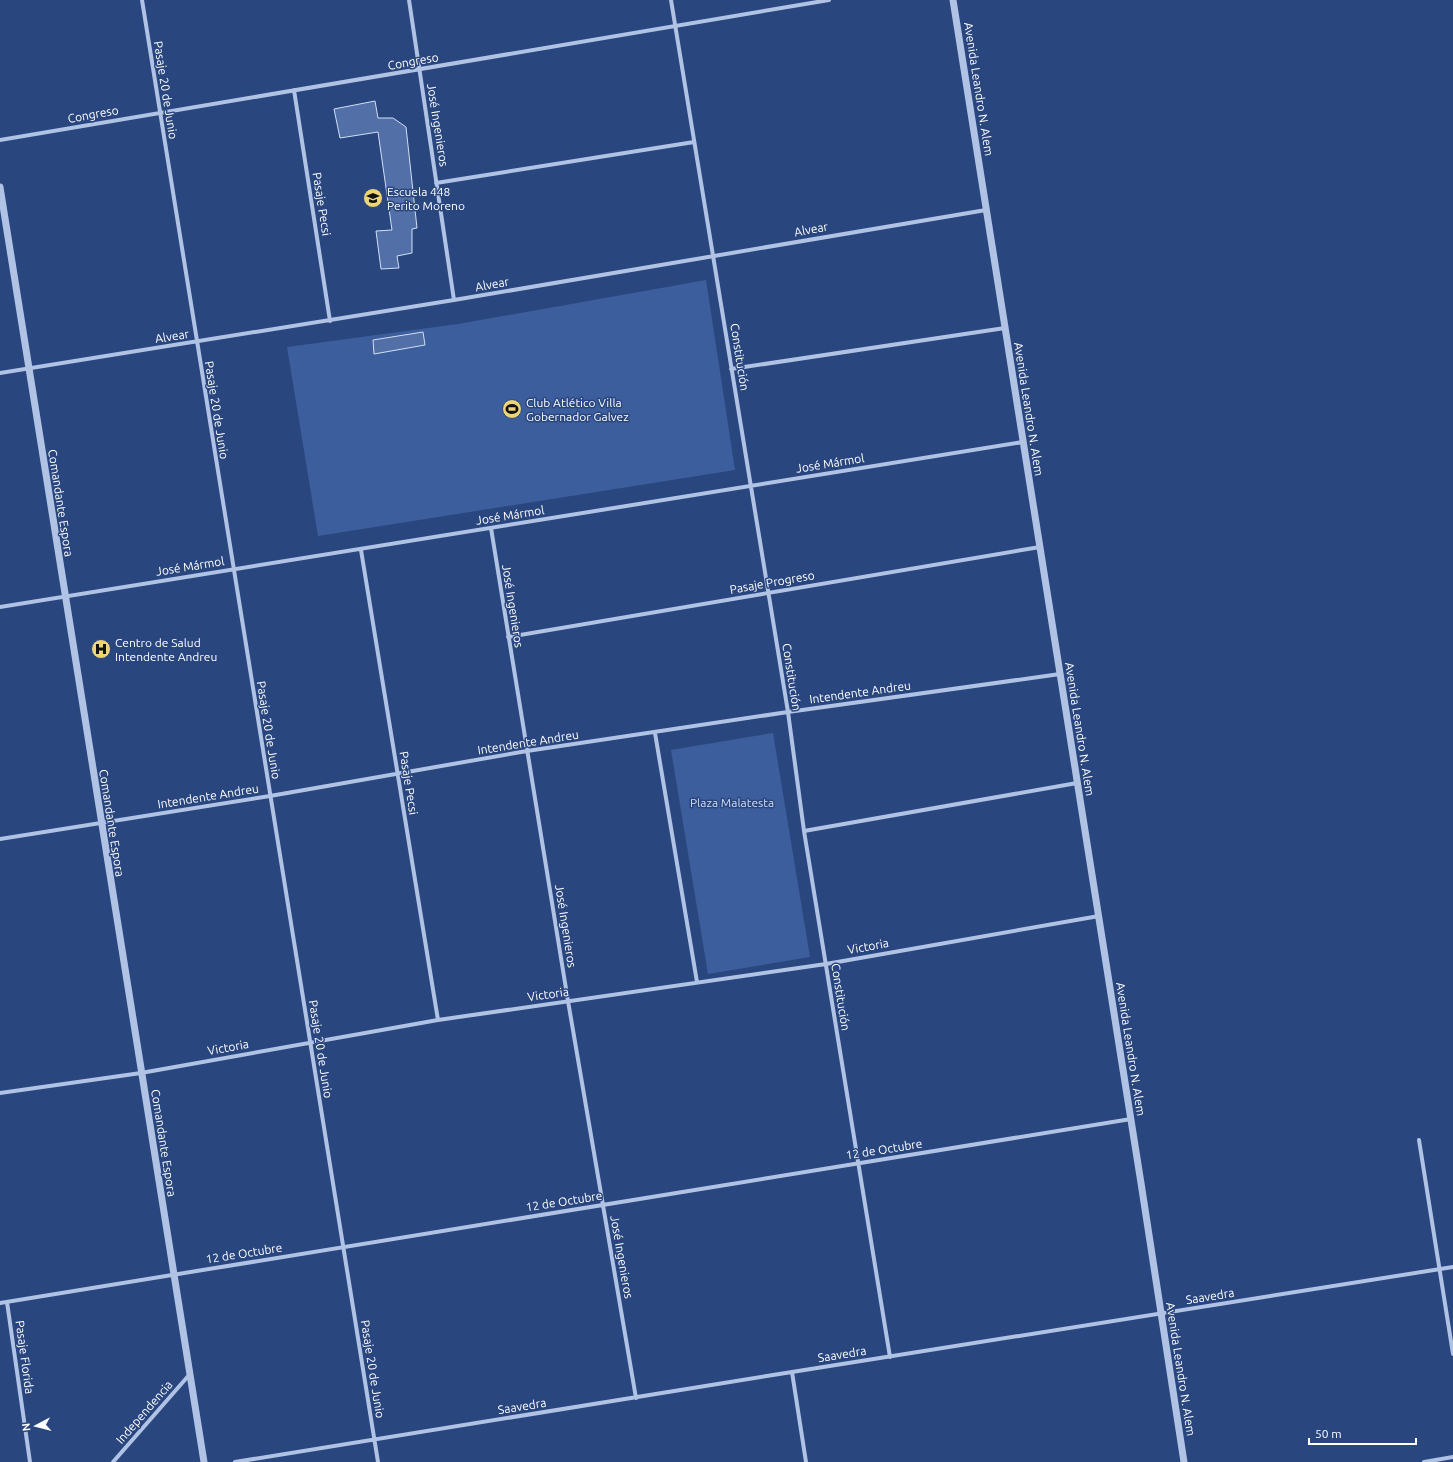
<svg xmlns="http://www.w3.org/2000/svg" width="1453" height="1462" viewBox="0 0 1453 1462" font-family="Ubuntu,sans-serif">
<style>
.green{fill:#3d5e9c}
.building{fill:#5270a7;stroke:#d2def4}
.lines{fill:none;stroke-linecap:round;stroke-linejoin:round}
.minor{stroke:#b0c3e5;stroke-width:4}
.tertiary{stroke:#b0c3e5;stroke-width:7}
.labels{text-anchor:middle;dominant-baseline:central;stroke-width:3;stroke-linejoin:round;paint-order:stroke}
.street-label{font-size:12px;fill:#fff;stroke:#29467f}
.poi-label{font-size:12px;fill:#fff;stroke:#29467f;text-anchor:start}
.park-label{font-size:12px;fill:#d2def4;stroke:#29467f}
</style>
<rect width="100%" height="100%" fill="#29467f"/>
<path class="green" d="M706 280 735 470 318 536 287 347 458 324Z
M773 733 810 957 708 974 671 750Z"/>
<path class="building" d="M375 101 378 118H393L406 127 417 228 412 229V253L397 256 399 268 381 269 376 231 392 230 378 132 340 138 334 109Z
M423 332 425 345 374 354 373 340Z"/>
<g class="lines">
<path class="minor" d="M142 0 378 1462
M409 0 454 300
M671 0 788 712 804 831 890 1357
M294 90 330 321
M0 140 829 0
M436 183 694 142
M731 369 1005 328
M0 373 454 300 986 210
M491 528 568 1001 636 1398
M361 550 438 1020
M0 607 1023 442
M508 637 1040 547
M655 733 697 982
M804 831 1077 783
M0 839 270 796 527 751 788 712 1060 674
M0 1093 141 1073 438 1020 826 964 1099 916
M1419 1140 1453 1354
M7 1302 30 1462
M0 1303 1131 1119
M792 1372 806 1462
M113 1462 190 1374
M235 1462 792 1372 1453 1267
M1424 1462 1453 1457"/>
<path class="tertiary" d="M953 0 1141 1183 1184 1462
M0 187 204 1462"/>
</g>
<defs>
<symbol id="school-disc" viewBox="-11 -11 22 22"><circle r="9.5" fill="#ecd577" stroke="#29467f"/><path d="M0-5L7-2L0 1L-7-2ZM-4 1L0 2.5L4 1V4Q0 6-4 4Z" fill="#111"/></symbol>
<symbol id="stadium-disc" viewBox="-11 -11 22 22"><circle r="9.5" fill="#ecd577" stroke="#29467f"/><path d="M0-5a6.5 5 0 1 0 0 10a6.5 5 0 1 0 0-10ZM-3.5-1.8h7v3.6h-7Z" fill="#111"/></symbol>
<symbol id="hospital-disc" viewBox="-11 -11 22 22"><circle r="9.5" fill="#ecd577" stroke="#29467f"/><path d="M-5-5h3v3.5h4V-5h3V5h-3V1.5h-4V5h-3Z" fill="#111"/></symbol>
</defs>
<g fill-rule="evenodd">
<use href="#school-disc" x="362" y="187" width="22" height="22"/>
<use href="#stadium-disc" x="501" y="398" width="22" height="22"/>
<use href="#hospital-disc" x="90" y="638" width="22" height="22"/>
</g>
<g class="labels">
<g class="street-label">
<text transform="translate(413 61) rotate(-10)">Congreso</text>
<text transform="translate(979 89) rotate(81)">Avenida Leandro N. Alem</text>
<text transform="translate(166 90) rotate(81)">Pasaje 20 de Junio</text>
<text transform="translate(93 114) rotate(-10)">Congreso</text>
<text transform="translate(438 125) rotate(81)">José Ingenieros</text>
<text transform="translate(322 204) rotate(81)">Pasaje Pecsi</text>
<text transform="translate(811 229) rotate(-10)">Alvear</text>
<text transform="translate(492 284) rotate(-10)">Alvear</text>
<text transform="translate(172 336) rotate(-9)">Alvear</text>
<text transform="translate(740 357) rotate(81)">Constitución</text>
<text transform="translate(1029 409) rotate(81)">Avenida Leandro N. Alem</text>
<text transform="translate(217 410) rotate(81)">Pasaje 20 de Junio</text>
<text transform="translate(830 463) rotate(-9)">José Mármol</text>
<text transform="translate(61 503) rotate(81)">Comandante Espora</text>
<text transform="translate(510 515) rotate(-9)">José Mármol</text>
<text transform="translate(190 566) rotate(-9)">José Mármol</text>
<text transform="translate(772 582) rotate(-10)">Pasaje Progreso</text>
<text transform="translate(513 606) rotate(81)">José Ingenieros</text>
<text transform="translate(792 677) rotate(81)">Constitución</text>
<text transform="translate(860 692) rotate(-8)">Intendente Andreu</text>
<text transform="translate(1080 729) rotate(81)">Avenida Leandro N. Alem</text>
<text transform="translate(269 730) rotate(81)">Pasaje 20 de Junio</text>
<text transform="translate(528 742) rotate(-9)">Intendente Andreu</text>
<text transform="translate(409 783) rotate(81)">Pasaje Pecsi</text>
<text transform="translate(208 796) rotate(-9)">Intendente Andreu</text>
<text transform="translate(112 823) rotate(81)">Comandante Espora</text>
<text transform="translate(566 926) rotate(81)">José Ingenieros</text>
<text transform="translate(868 946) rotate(-10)">Victoria</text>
<text transform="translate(548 994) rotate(-8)">Victoria</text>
<text transform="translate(841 997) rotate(81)">Constitución</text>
<text transform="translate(228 1047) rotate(-10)">Victoria</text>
<text transform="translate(321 1049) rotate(81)">Pasaje 20 de Junio</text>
<text transform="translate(1131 1049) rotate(81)">Avenida Leandro N. Alem</text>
<text transform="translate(164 1143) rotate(81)">Comandante Espora</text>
<text transform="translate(884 1149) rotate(-9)">12 de Octubre</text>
<text transform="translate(564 1201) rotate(-9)">12 de Octubre</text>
<text transform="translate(244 1253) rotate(-9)">12 de Octubre</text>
<text transform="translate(622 1257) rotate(80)">José Ingenieros</text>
<text transform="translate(1210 1296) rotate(-9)">Saavedra</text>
<text transform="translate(842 1354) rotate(-9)">Saavedra</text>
<text transform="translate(25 1357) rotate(82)">Pasaje Florida</text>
<text transform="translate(373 1369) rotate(81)">Pasaje 20 de Junio</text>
<text transform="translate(1181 1369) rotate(81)">Avenida Leandro N. Alem</text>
<text transform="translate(522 1406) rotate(-9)">Saavedra</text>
<text transform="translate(144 1412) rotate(-49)">Independencia</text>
</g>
<g class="poi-label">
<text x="387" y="191">Escuela 448<tspan x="387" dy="14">Perito Moreno</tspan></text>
<text x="526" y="402">Club Atlético Villa<tspan x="526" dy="14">Gobernador Galvez</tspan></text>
<text x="115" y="642">Centro de Salud<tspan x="115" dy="14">Intendente Andreu</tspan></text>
</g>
<g class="park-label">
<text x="732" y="802">Plaza Malatesta</text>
</g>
</g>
<g transform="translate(36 1426) rotate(263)" stroke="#29467f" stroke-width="3" paint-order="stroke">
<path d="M0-3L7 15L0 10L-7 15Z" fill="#ffffff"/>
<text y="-6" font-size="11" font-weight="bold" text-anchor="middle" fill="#ffffff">N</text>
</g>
<path d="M1309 1438v6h107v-6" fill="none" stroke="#ffffff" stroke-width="2"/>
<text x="1315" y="1438" font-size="12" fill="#ffffff" stroke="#29467f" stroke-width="3" paint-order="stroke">50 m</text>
</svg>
